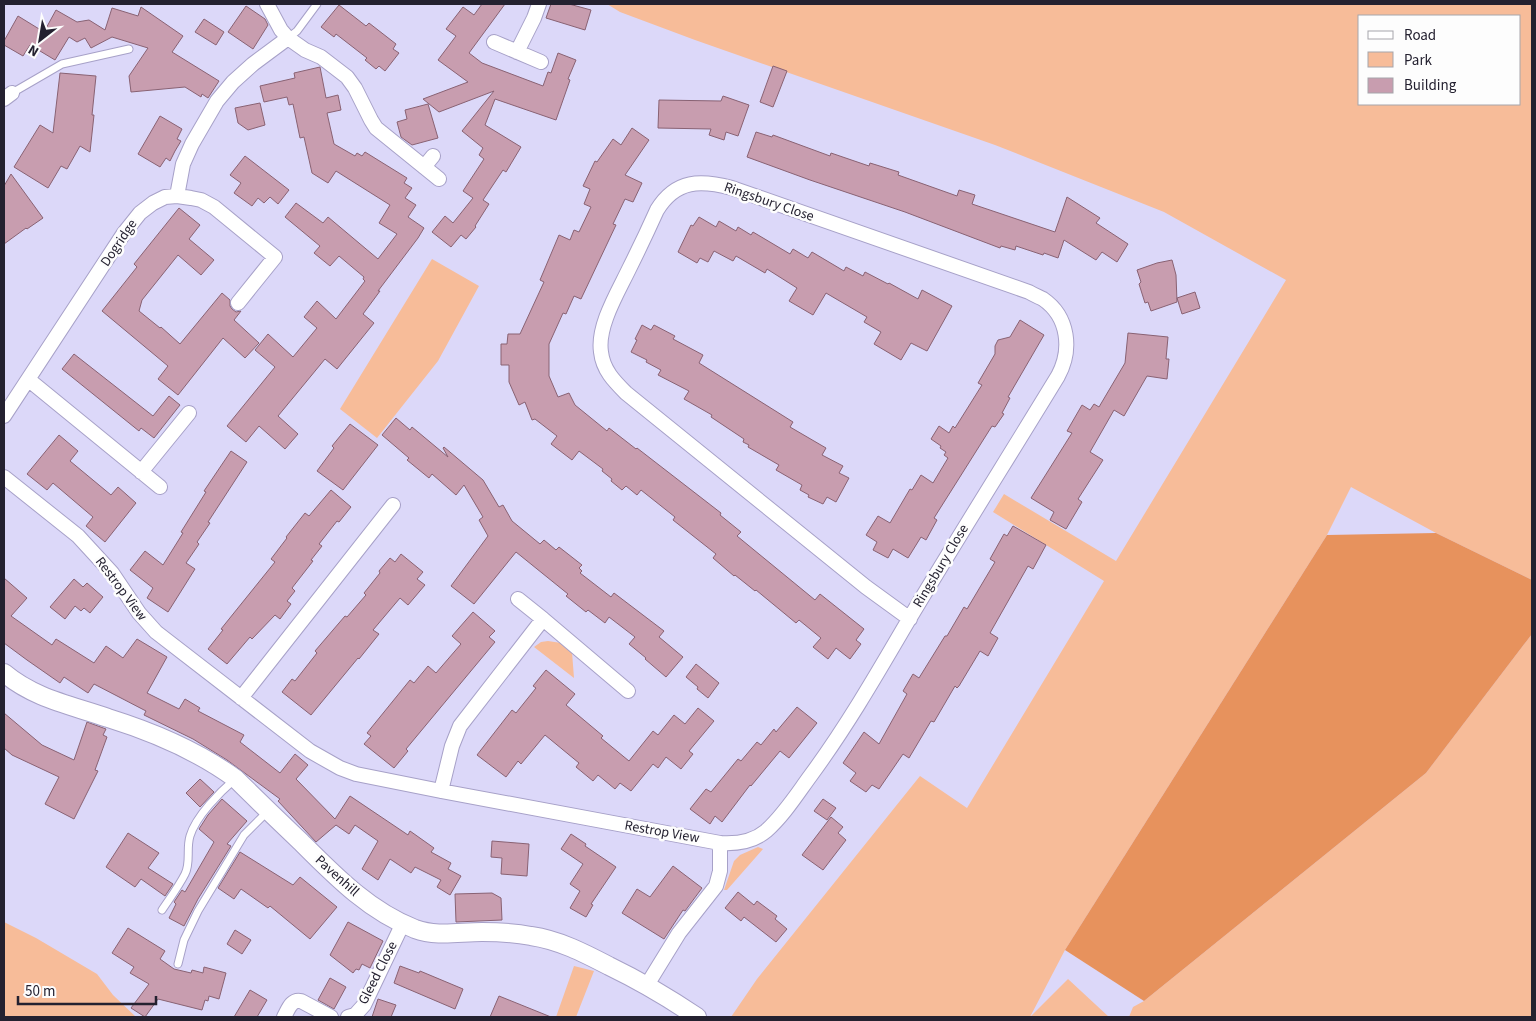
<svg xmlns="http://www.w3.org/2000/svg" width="1536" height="1021" viewBox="0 0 1536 1021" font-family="'Source Sans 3',sans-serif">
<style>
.green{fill:#f7bc99;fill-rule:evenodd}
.forest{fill:#e7925d}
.building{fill:#c89daf;stroke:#896273}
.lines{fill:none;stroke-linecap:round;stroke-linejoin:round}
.service-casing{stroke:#a7a1c8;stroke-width:9}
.minor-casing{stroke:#a7a1c8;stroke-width:16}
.tertiary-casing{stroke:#a7a1c8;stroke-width:20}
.service{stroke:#fff;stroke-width:7}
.minor{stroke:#fff;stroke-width:14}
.tertiary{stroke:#fff;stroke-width:18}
.labels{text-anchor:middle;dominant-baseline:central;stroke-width:5;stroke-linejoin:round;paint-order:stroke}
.street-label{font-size:14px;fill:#242130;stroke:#fdfdfd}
</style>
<rect width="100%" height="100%" fill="#dcd8f9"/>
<path class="green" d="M607 4H1532V580L1436 533 1351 487 1327 535 1065 950 1030 1017 1068 979 1109 1017H731L757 979 920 776 967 808 1104 581 993 512 1004 494 1116 561 1286 280 1164 212 995 145 695 40 620 12ZM1360 16H1520V104H1360Z
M432 259 479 286 438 361 377 438 340 409Z
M1532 634V1017H1129L1133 1007 1144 1001 1426 773Z
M548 641 561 643 572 652 574 678 534 647 541 642Z
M758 847 763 849 727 890H724L734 861 740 855Z
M4 922 36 938 97 974 113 995 136 1017H4Z
M574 966 594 971 576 1017H556Z"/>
<path class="forest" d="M1436 533 1532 580V634L1426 773 1144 1001 1065 950 1327 535Z"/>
<path class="building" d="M482 4H505L469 53 482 63 543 86 548 72 551 73 558 53 576 60 568 79 570 80 556 120 495 99 485 125 521 147 506 172 503 170 483 200 489 204 475 226 476 227 466 239 461 235 451 247 432 232 445 216 453 223 473 198 463 191 484 159 479 155 483 148 462 131 494 91 439 112 423 99 468 82 438 60 456 36 446 29 463 7 474 15Z
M551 4H569L591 10 585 30 546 18Z
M339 5 366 26 369 23 396 44 393 49 399 53 385 71 379 66 376 69 365 60 367 58 336 34 334 37 321 27Z
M246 6 265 19 268 25 253 49 228 32Z
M141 7 183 36 172 52 219 81 208 98 202 94 201 97 185 87 131 92 129 76 148 48 112 37 91 48 85 38 77 42 69 37 55 60 30 45 23 56 4 45V41L18 16 44 32 56 10 77 22 89 20 105 30 112 8 138 16Z
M204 19 224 32 216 45 195 32Z
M773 66 787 71 773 107 760 102Z
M320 67 326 98 338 95 341 110 327 113 334 144 355 156 357 153 362 156 365 152 407 178 404 183 412 188 405 198 416 205 408 217 424 228 418 238 378 291H380L363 314 374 323 337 369 325 359 278 416 298 434 285 449 259 426 246 442 227 426 275 367 255 350 268 334 293 357 317 328 304 317 317 301 336 319 365 281 363 279 364 277 339 256 330 266 314 253 320 246 285 217 296 203 323 223 328 217 378 259 397 234 379 223 390 205 336 171 328 183 312 173 304 137 300 138 293 104 289 105 287 97 264 102 260 86 295 78 294 73Z
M60 73 96 76 92 115H94L90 152 80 146 67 169 61 166 48 188 14 167 40 125 53 133Z
M723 96 749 105 738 136 726 132 724 140 709 135 711 129 658 128 659 100 721 101Z
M260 103 265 125 248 130 238 123 235 108Z
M428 104 438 138 412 145 401 137 397 122 407 119 405 110Z
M160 116 182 129 177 139 181 141 175 151 170 161 166 158 160 167 138 154Z
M632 128 649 140 625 175 642 183 633 202 625 199 613 224 616 225 581 299 574 296 566 314 563 313 549 344V376L558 397 569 393 575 405 607 431 609 428 636 449 637 448 721 513 720 515 741 532 737 536 815 600 820 594 864 629 856 640 861 644 850 659 836 648 828 659 813 647 821 638 799 620 796 623 756 590 755 591 735 575 734 576 713 558 716 554 673 520 675 517 641 490 637 495 626 486 622 490 611 481 612 479 602 471 603 469 579 451 572 460 551 444 557 436 535 419 532 420 525 402 519 405 509 382V365H501V344H507L508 334H520L544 282 540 280 559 235 570 240 574 230 579 232 591 207 584 204 590 189 583 186 595 161 597 162 613 139 621 145Z
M756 132 772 137 773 135 830 156 831 153 869 166 870 163 899 172 898 175 957 196 959 190 975 195 972 204 1055 232 1067 197 1100 218 1096 223 1128 244 1117 262 1102 252 1096 260 1064 240 1058 258 1044 253 1043 255 1016 246 1015 250 1001 246 1000 248 905 212 810 180 747 157Z
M245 156 289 190 278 204 270 197 264 203 258 198 252 206 234 193 241 183 230 175Z
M11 174 43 218 27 229 26 228 4 244V186Z
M179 208 200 225 189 239 214 260 201 275 178 255 142 300 139 311 160 328 161 327 180 344 222 293 230 300V306L232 309 236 312 241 311 234 320 259 343 245 358 223 338 178 395 158 379 168 366 102 311 137 267 134 264Z
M699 217 716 227 719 221 736 231 738 227 751 235 753 232 790 254 793 249 808 258 812 252 844 271 846 267 863 276 865 272 888 284 889 283 918 299 922 290 952 306 927 351 911 343 901 360 874 344 881 332 864 322 867 317 826 293 813 315 789 301 797 288 767 269 765 273 736 256 733 261 714 251 708 262 700 258 697 263 678 252 691 225 693 226Z
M1172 260 1176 275 1177 302 1151 311 1148 302 1145 303 1139 284 1141 282 1137 270 1157 263Z
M1195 292 1200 308 1182 314 1177 298Z
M1020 320 1044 335 1008 397 1010 398 1002 413 1004 414 995 427 992 426 958 480 934 518 937 520 926 540 921 537 908 558 893 549 888 558 873 550 877 542 866 535 878 516 890 523 910 489 912 490 921 475 933 483 948 458 944 455 946 452 940 448 941 446 931 439 939 426 949 433 953 426 955 428 982 385 978 383 995 354V346L998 340 1010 337Z
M642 325 651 330 654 325 675 336 673 339 703 355 699 363 793 422 790 427 826 448 822 455 843 466 839 473 849 478 836 502 827 497 823 504 808 497 809 495 800 490 802 485 776 470 779 465 748 447 749 445 743 442 744 439 711 417 712 415 684 399 689 391 658 375 661 370 646 362 647 360 631 352 637 340 635 339Z
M1128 333 1168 337 1166 359H1169L1167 379 1147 376 1124 416 1114 410 1090 452 1103 460 1078 499 1082 502 1066 529 1050 520 1054 512 1031 498 1072 433 1067 431 1082 405 1090 410 1094 404 1099 407 1125 363Z
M74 354 153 416 169 396 180 405 154 438 141 428 139 431 62 369Z
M396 418 410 430 412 427 448 457 443 448 444 447 483 480 499 507 503 505 512 521 540 544 544 540 556 550 559 547 582 565 579 568 582 571 580 573 611 597 614 593 664 631 659 637 683 657 666 677 645 659 646 658 629 644 635 637 609 617 605 623 588 610 586 612 566 596 568 594 516 552 474 604 451 586 488 536 479 520 483 517 464 485 456 495 432 474 429 478 407 460 409 458 382 435Z
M350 424 378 445 343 490 317 471 334 448 332 446Z
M59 435 78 451 70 461 111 495 118 487 136 503 105 542 86 526 93 517 53 483 47 490 27 474Z
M231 451 247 462 208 522 210 523 197 542 199 544 186 563 195 569 168 612 147 598 153 588 130 570 145 551 163 565 183 533 181 532 206 492 204 491Z
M331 490 351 507 339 522 337 521 319 544 322 546 311 560 313 561 292 588 295 591 287 601 291 604 280 619 275 615 252 639 250 637 227 664 208 649 223 630 221 629 275 562 271 559 287 538 286 537 305 513 309 516Z
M1013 526 1046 545 1033 569 1028 566 990 633 998 638 988 656 980 651 959 686 957 688 955 686 934 722 931 721 909 758 903 754 879 789 872 785 866 792 850 781 856 773 843 763 864 732 879 744 907 694 903 691 913 674 919 678 945 636H947L964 607 967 609 995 562 990 559 1004 534 1007 536Z
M401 554 423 572 417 579 425 585 408 605 400 598 373 630 379 634 359 659 358 658 311 715 282 692 292 679 295 681 317 653 315 651 345 616 347 617 366 595 364 593 380 573 379 571 390 558 395 562Z
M4 578 27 598 11 616 52 645 56 639 94 663 106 646 123 658 137 639 167 657 147 693 179 709 185 699 200 708 198 711 244 735 240 742 280 773 295 754 308 765 296 779 335 819 350 796 408 835 410 831 434 848 431 852 451 863 448 869 461 876 450 895 437 887 441 880 415 867 411 873 390 859 378 880 362 869 378 841 355 825 349 834 336 825 316 842 278 801 280 799 227 760 193 739 144 715 146 711 94 684 88 693 64 677 60 683 27 660 4 643Z
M74 579 83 587 87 583 103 597 90 613 84 608 81 611 75 606 65 619 50 607Z
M473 612 495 631 489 637 495 642 406 749 408 751 394 768 364 744 371 736 367 733 410 680 414 683 428 666 436 673 461 644 452 636Z
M696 664 719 683 708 698 697 689 698 687 686 677Z
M546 670 575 694 566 705 603 736 601 738 629 761 653 731 658 735 674 715 685 724 698 708 714 721 689 751 693 754 681 769 666 757 658 768 653 764 631 791 620 783 615 789 598 775 593 781 576 767 579 763 545 735 521 764 518 761 506 777 477 755 512 710 516 713 536 688 533 686Z
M797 707 817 723 789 758 780 751 751 786 750 785 722 822 715 816 710 824 690 809 706 789 711 792 738 759 741 761 757 742 761 745 774 729 776 732Z
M4 713 42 745 74 760 87 722 106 729 103 735 107 737 95 770 98 771 74 819 45 804 59 777 12 755 4 748Z
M200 779 214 792 200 807 186 793Z
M222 799 247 821 227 844 231 846 198 899 184 926 169 918 176 904 174 902 182 890 185 892 214 842 199 829 208 815Z
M823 799 836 808 827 820 814 811Z
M831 817 843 827 838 833 846 840 823 870 802 855Z
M128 833 159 853 148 868 173 884 165 896 141 879 135 887 106 867Z
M571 834 586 844 585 846 616 867 591 904 593 905 586 917 570 908 580 891 570 884 583 864 561 849Z
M492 841 529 844 527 876 501 874 502 858 491 857Z
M240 852 293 885 300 877 337 907 310 939 270 906 268 908 241 889 234 899 218 888Z
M673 866 702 888 685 911 683 910 664 939 622 913 637 889 650 897Z
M738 892 754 905 757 901 777 916 775 919 787 929 776 942 744 917 741 921 725 908Z
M492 893 501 898 502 920 456 922 455 894Z
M348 922 383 941 370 968 362 964 359 970 356 969 353 973 330 955Z
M128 928 165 951 160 959 174 969 191 973 192 970 203 973 204 967 226 973 219 999 209 996 208 1001 205 1000 202 1010 158 999 145 1017 131 1008 149 984 130 973 134 967 112 953Z
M235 930 251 940 242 954 227 944Z
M400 966 419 973 420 971 463 989 455 1009 394 983Z
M330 978 346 987 334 1009 318 1000Z
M250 990 267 1000 257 1017H234Z
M499 996 551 1017H490Z
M378 999 396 1005 391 1017H372Z"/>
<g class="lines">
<defs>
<path id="service" d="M288 38 297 31 317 4
M12 93 62 64 129 49
M162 910C170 898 179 886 185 874 191 862 186 849 190 836 196 816 220 792 235 779
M178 964 184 940 198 911 244 835 268 811"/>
<path id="minor" d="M267 4 281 30 288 38
M494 42 541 62
M517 52 534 18 539 4
M4 99 12 93
M424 167 433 156
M177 196 183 164 192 144 217 101 233 82 253 64 288 38 305 50 321 57 347 77 355 88 371 120 376 128 439 179
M29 380 160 487
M4 416 124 233 140 213 153 203 165 197 177 196 191 198 201 200 214 207 275 257 238 303
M141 472 189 413
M4 477 78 536 112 573 139 613 156 632 310 751 340 768 356 774 441 791 720 843V871L716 886 679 933 647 985
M518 599 543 619
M241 698 393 505
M441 791 452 746 460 726 543 619 628 691
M720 843C736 844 753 842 766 831 784 815 797 794 811 775 847 726 877 674 908 621 957 539 1008 458 1058 376 1072 350 1069 317 1043 299 1039 297 1034 295 1029 292L732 188C701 180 676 179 657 210 648 230 639 249 629 269 618 292 597 326 601 352 603 370 614 381 626 393L866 587 910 619
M284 1017C288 1010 291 999 301 1001L331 1017
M348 1017 355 1015 364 1005 403 923"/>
<path id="tertiary" d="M4 673C35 699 71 705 108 718 153 732 198 751 236 779 257 800 279 821 301 842 335 876 369 911 415 929 437 937 459 932 482 932 498 932 516 933 531 936 559 940 584 953 609 966 640 981 669 998 697 1017"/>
</defs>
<use href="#service" class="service-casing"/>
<use href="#minor" class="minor-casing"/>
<use href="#tertiary" class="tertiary-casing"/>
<use href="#service" class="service"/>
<use href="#minor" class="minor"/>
<use href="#tertiary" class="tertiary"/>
</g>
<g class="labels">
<g class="street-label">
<text transform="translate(769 202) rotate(19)">Ringsbury Close</text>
<text transform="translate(119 243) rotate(-56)">Dogridge</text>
<text transform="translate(941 566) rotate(-59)">Ringsbury Close</text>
<text transform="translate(121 589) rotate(53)">Restrop View</text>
<text transform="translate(662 832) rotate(10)">Restrop View</text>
<text transform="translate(337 876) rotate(42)">Pavenhill</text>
<text transform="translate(378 973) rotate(-63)">Gleed Close</text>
</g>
</g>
<rect width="1536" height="1021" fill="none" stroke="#242130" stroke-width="10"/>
<rect x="1358" y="15" width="162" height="90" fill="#fdfdfd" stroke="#a6a5ab"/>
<rect x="1368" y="31" width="25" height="8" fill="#ffffff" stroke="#a6a5ab"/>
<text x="1404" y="40" font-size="15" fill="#242130">Road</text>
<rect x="1368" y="52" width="25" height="15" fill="#f7bc99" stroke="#a6a5ab"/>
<text x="1404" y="65" font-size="15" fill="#242130">Park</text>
<rect x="1368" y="78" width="25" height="15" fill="#c89daf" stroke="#a6a5ab"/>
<text x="1404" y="90" font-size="15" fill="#242130">Building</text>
<g transform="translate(40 40) rotate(211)" stroke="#fdfdfd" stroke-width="4" paint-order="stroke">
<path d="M0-4L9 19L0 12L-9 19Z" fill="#242130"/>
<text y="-8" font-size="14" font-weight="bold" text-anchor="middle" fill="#242130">N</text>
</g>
<path d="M18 996v8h138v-8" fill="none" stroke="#242130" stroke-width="2.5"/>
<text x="25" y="996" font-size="15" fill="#242130" stroke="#fdfdfd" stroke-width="4" paint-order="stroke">50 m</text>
</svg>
